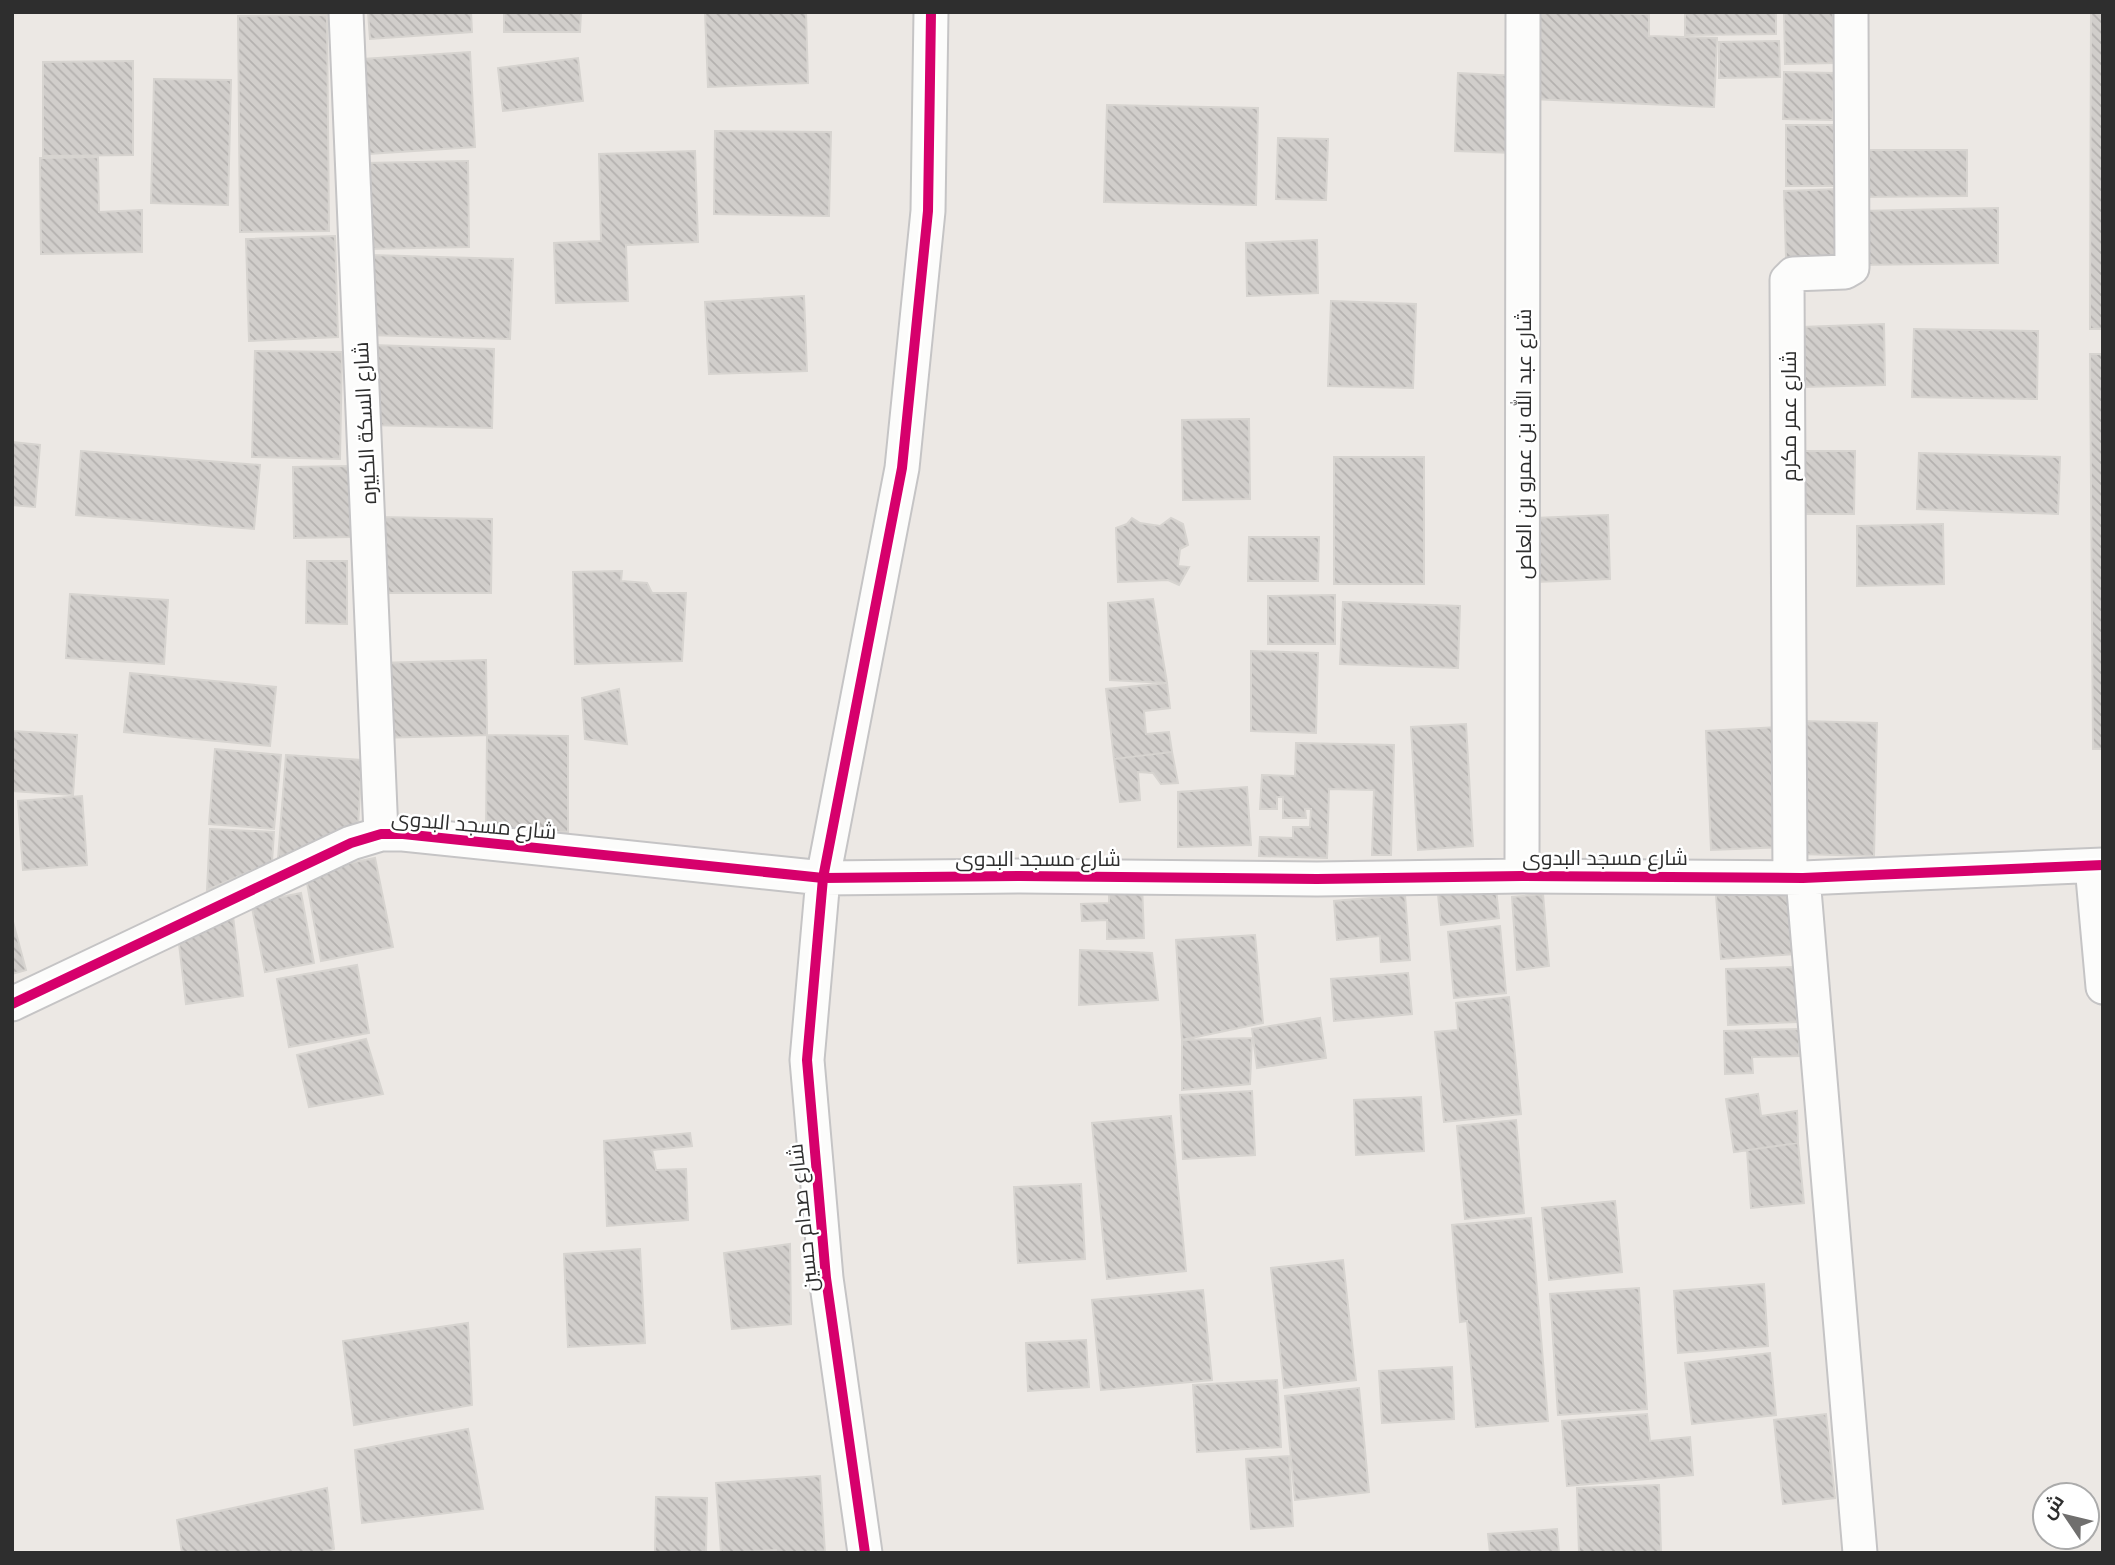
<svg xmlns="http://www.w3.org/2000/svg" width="2115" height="1565" viewBox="0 0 2115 1565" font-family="'Golos Text',Cairo,sans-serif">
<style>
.building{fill:url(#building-back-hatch);stroke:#d7d4d0;stroke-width:2}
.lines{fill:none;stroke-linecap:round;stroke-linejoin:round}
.minor-casing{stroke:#c5c4c5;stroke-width:37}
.minor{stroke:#fcfcfb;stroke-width:33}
.cycleway-casing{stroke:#fff;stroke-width:15}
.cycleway{stroke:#d6006c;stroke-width:10}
.labels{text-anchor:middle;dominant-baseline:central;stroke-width:5;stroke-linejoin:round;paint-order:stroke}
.street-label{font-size:21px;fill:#2e2e2e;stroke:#fff}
</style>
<defs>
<pattern id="building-back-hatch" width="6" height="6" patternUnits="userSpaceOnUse" patternTransform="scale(1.75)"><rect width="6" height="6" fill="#d1cecb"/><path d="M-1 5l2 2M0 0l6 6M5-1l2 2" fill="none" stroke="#b4b1af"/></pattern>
</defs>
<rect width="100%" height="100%" fill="#ece8e4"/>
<path class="building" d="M368 12H471L472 32 370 39Z
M504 12H581L580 32H504Z
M705 12H806L808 83 708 87Z
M1536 12 1649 14V36L1717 38 1714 107 1532 99Z
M1685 12H1776V34L1685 35Z
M1784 12H1833L1835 63 1785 64Z
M2091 12H2103V329H2090Z
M327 15 329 231 240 232 238 16Z
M1779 41 1780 77 1719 78V42Z
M470 52 475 147 369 154 363 59Z
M578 58 583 101 503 111 498 68Z
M133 61V155L43 156V62Z
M1784 72 1834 73 1833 120 1783 119Z
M1458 73 1518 76 1515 153 1455 151Z
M154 79 231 80 228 205 151 203Z
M1107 105 1258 108 1256 205 1104 202Z
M1786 125H1837V186H1786Z
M715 131 831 132 829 216 714 214Z
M1278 138 1328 139 1326 200 1276 199Z
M1857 150H1967V196L1857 197Z
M695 151 698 242 626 245 628 301 556 303 554 243 601 241 599 154Z
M98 157 99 212 142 210V252L41 254 40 158Z
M468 161 469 247 367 249 365 163Z
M1840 189 1841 257 1786 258 1784 191Z
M1998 208V263L1859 265V211Z
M335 236 338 337 249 341 246 239Z
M1317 240 1318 293 1247 296 1246 243Z
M369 255 513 259 510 339 366 335Z
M804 296 807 371 709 374 705 302Z
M1331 301 1416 304 1413 388 1328 386Z
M1884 324 1885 385 1802 387 1801 327Z
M1914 329 2038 331 2037 399 1912 397Z
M372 345 494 349 492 428 369 425Z
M255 351 342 352 340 459 252 457Z
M2090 354H2103V749H2093Z
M1249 419 1250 499 1183 500 1182 420Z
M12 442 40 445 35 507 12 505Z
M81 451 260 465 254 529 76 515Z
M1799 451H1855L1854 514H1799Z
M1919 453 2060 457 2058 514 1917 509Z
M1334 457H1424V584H1334Z
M350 466 351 537 294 538 293 467Z
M1608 515 1610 579 1536 582 1534 518Z
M376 517 492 519 491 593H375Z
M1132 518 1140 523 1160 526 1171 518 1183 524 1188 545 1180 549 1178 566 1189 567 1179 585 1168 580 1118 582 1116 528 1127 524Z
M1943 524 1944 584 1857 586V526Z
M1249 537H1319L1318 581H1248Z
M307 561H347V624L306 623Z
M622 571 621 581 647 583 652 593H686L682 661 575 664 573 572Z
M70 594 168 600 164 664 66 658Z
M1335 595V644H1268V596Z
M1153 599 1167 683 1110 680 1108 603Z
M1343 602 1460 606 1458 668 1340 664Z
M1251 651 1318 653 1316 733 1251 731Z
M486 660 487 735 378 738 377 663Z
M130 673 276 687 270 746 124 732Z
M1167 683 1170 708 1144 711 1146 734 1169 732 1172 752 1114 759 1106 689Z
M619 689 627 744 585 739 582 698Z
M1801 721 1877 723 1874 856 1798 854Z
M1466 724 1473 846 1418 850 1411 727Z
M1778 727 1783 847 1711 850 1706 731Z
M12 731 77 735 73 795 12 791Z
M487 735 568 736V832L486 831Z
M1296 743 1394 745 1391 855H1372L1374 790 1329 789 1327 858 1259 856 1260 837 1293 838V827H1310L1311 809H1305L1306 818H1283V797H1277V809H1260L1262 775 1295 776Z
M215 749 281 755 274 829 209 824Z
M1172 752 1178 783 1161 784 1153 773 1138 772 1140 800 1120 802 1114 759Z
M286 755 362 760 358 826 278 859Z
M1247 787 1251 845 1178 847V792Z
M82 796 87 865 23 870 18 801Z
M210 829 274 832 272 862 207 890Z
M375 858 393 947 321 961 305 872Z
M1495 878 1499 918 1441 925 1437 884Z
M1142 883 1144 938 1107 939V920L1082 921 1081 904 1109 903V885Z
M1790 890 1795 954 1721 959 1716 895Z
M301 893 314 963 265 972 251 903Z
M1543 894 1549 966 1517 970 1512 897Z
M1405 895 1410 960 1381 962 1380 936 1337 940 1334 901Z
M233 916 243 996 186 1004 178 935Z
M12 918 26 970 12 974Z
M1500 926 1506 993 1454 998 1448 932Z
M1255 935 1263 1023 1182 1040 1176 940Z
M1080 950 1152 953 1158 1000 1079 1005Z
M357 965 369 1033 289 1047 277 979Z
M1795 967 1797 1022 1728 1025 1726 969Z
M1408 973 1412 1014 1334 1021 1331 979Z
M1509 997 1521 1114 1444 1122 1435 1032 1458 1030 1456 1003Z
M1320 1018 1326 1058 1257 1068 1252 1029Z
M1799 1029V1056L1752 1057 1753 1073 1725 1074 1724 1031Z
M1252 1038 1250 1084 1182 1090V1040Z
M366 1039 383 1094 309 1107 297 1055Z
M1252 1091 1255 1155 1183 1159 1180 1095Z
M1758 1094 1761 1116 1797 1111 1798 1143 1734 1152 1726 1099Z
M1421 1097 1424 1151 1356 1155 1354 1100Z
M1171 1116 1186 1271 1107 1279 1092 1123Z
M1516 1120 1524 1213 1465 1219 1457 1126Z
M690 1133 692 1146 652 1150 656 1170 686 1169 688 1220 607 1226 604 1141Z
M1798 1143 1804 1203 1751 1208 1747 1150Z
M1081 1184 1085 1259 1018 1263 1014 1187Z
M1615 1201 1622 1272 1549 1280 1542 1208Z
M1531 1218 1548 1421 1476 1427 1467 1321 1460 1322 1452 1225Z
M790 1244 791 1324 732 1329 724 1253Z
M640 1249 645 1343 568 1347 564 1254Z
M1343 1260 1356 1380 1284 1388 1271 1268Z
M1764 1284 1768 1346 1678 1353 1674 1291Z
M1639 1288 1647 1409 1558 1415 1550 1294Z
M1203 1290 1212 1380 1101 1390 1092 1300Z
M468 1323 472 1405 354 1425 343 1341Z
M1086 1340 1089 1387 1028 1391 1026 1343Z
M1770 1353 1776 1415 1692 1424 1685 1363Z
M1452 1367 1454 1419 1382 1423 1379 1371Z
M1277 1380 1281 1447 1197 1452 1193 1385Z
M1359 1388 1369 1492 1295 1500 1285 1396Z
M1647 1414 1650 1441 1690 1437 1693 1475 1567 1486 1562 1421Z
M1826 1414 1835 1498 1783 1504 1774 1420Z
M468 1429 483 1509 362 1523 355 1450Z
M1289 1456 1293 1526 1251 1529 1246 1459Z
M820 1476 825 1553H776V1550L721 1553 716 1483Z
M1659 1485 1661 1553H1579L1577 1488Z
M327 1488 334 1549 318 1553H182L177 1520Z
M656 1497 707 1498 706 1553H655Z
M1557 1529 1559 1553H1490L1488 1534Z"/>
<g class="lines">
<defs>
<path id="minor" d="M346 12 381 834
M2092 866 2103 987
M1522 876 1523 12
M1790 878 1787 280 1793 274 1845 272 1852 268 1851 12
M1803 878 1860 1553
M12 1004 351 843 381 834H403L823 878 1020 876 1317 879 1522 876 1803 878 2103 865
M865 1553 826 1278 807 1060 823 878 902 468 928 211 931 12"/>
</defs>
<use href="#minor" class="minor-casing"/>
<use href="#minor" class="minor"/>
<defs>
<path id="cycleway" d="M12 1004 351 843 381 834H403L823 878 1020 876 1317 879 1522 876 1803 878 2103 865
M865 1553 826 1278 807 1060 823 878 902 468 928 211 931 12"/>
</defs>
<use href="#cycleway" class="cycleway-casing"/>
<use href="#cycleway" class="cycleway"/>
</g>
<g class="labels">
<g class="street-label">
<text transform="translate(1788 416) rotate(-90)">شارع عمر مكرم</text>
<text transform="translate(364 423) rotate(-93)">شارع السكة الكبيره</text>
<text transform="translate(1523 444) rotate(-90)">شارع عبد الله بن عمرو بن العاص</text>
<text transform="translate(474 824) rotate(5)">شارع مسجد البدوى</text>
<text x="1605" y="857">شارع مسجد البدوى</text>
<text x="1038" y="858">شارع مسجد البدوى</text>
<text transform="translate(802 1218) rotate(-96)">شارع صدام حسين</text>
</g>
</g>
<rect width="2115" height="1565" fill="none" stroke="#2e2e2e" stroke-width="28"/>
<g transform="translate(2066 1516) rotate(305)"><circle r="33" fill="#ffffff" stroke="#ababab" stroke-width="2"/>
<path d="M0-5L12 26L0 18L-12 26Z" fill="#706f6e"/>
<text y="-10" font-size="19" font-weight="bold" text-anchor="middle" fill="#2e2e2e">ش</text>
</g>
</svg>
